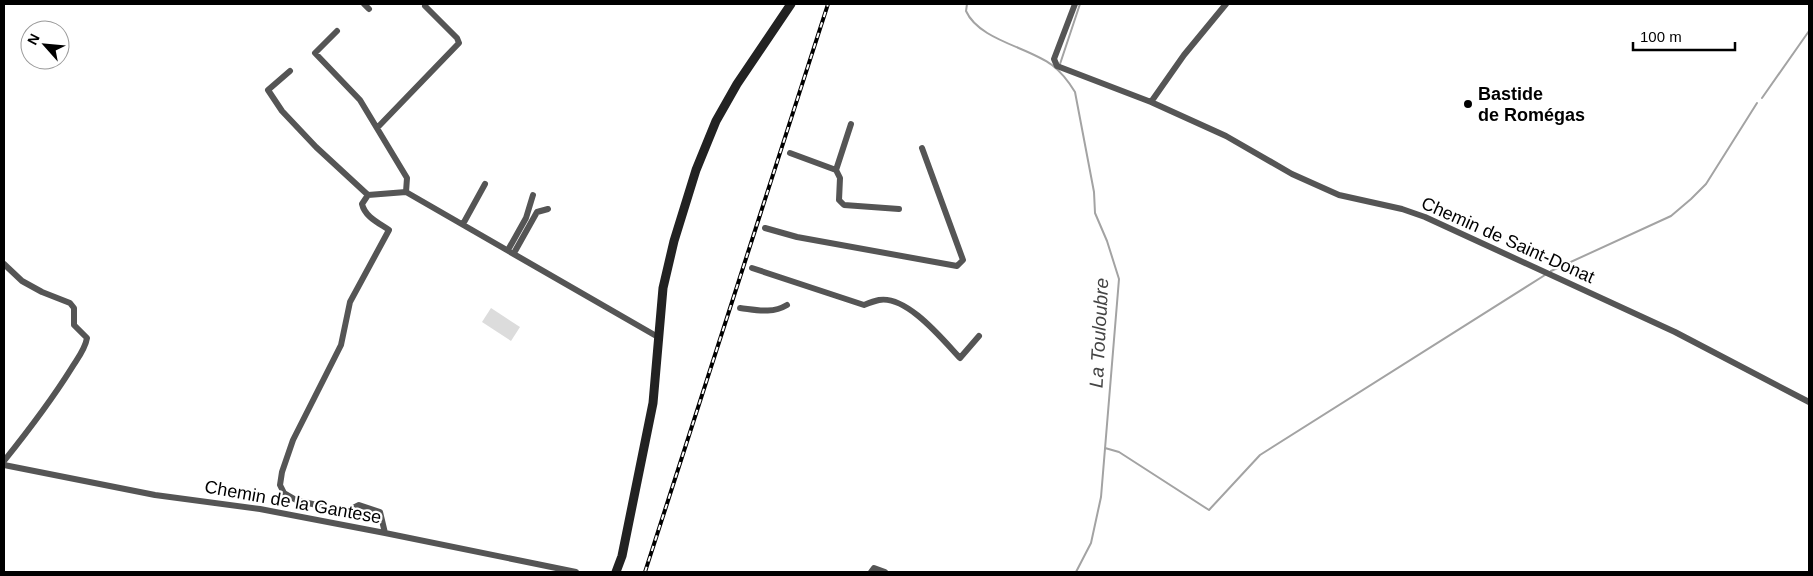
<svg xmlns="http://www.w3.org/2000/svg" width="1813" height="576" viewBox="0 0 1813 576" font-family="Helvetica,sans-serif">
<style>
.green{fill:#dcdcdc}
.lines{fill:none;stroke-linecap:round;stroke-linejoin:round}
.stream{stroke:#a3a3a3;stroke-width:2}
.street{stroke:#555;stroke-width:6}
.secondary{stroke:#222;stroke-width:9}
.rail-casing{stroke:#000;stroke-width:4}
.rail{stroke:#fff;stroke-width:2;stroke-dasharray:5.5;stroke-linecap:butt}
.poi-dot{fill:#000;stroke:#fff;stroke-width:2}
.labels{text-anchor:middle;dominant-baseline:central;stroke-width:4.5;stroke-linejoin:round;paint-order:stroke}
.poi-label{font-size:18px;font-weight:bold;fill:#000;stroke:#fff;text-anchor:start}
.street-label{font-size:18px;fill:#000;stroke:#fff}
.water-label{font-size:19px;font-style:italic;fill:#444;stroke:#fff}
</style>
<rect width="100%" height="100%" fill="#fff"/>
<path class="green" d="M491 308 520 327 511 341 482 322Z"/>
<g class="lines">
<path class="stream" d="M967 4 966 11C979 40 1028 47 1052 65 1061 72 1069 82 1075 92L1094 192 1095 213 1107 241 1119 279 1101 497 1091 543 1076 572
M1060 64 1080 4
M1762 98 1809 31
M1551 271 1671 216 1691 199 1706 184 1757 103
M1105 448 1119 452 1209 510 1260 455 1545 275"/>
<path class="street" d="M364 4 369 9
M1075 4 1054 59 1057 66 1151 102 1226 136 1292 174 1339 195 1402 209 1425 217 1675 332 1809 402
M337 31 315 53 360 100 407 178 406 192 658 337
M290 71 268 90 282 111 316 147 368 195 406 192
M1151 102 1184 55 1226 4
M377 128 459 43 457 38 425 6
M790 153 836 170 851 124
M836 170 840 178 839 200 844 205 899 209
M368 195 362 204C365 217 379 223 389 230L350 302 341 345 293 440 282 472 280 485 284 493 296 500 345 512 359 505 380 512 385 533
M463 224 485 184
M765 228 797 237 957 266 963 260 922 148
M508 250 526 218 533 195
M514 253 537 212 548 209
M4 264 22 281 42 292 70 303 74 308V325L87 338C85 350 77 359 71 369 51 401 28 431 4 461
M752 268 864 305C869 303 874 301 879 300 907 295 943 340 960 358L979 336
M740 308C757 310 772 314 787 305
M4 465 155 495 260 509 385 533 576 572
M871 572 874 568 885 572"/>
<path class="secondary" d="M616 572 622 556 653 403 663 288 674 241 696 170 716 121 737 84 791 4"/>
<defs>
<path id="rail" d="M645 572 828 4"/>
</defs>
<use href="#rail" class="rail-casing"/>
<use href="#rail" class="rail"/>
</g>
<circle class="poi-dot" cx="1468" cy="104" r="5"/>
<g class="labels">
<g class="poi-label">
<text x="1478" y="94">Bastide<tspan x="1478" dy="21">de Romégas</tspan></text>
</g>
<g class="street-label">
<text transform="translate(1508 240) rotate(24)">Chemin de Saint-Donat</text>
<text transform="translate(293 502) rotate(10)">Chemin de la Gantese</text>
</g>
<g class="water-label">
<text transform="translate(1099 333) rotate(-87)">La Touloubre</text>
</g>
</g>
<rect width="1813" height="576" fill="none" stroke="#000000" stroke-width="10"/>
<g transform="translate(45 45) rotate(297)"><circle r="24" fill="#ffffff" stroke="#999999"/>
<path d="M0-4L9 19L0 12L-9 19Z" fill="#000000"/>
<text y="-8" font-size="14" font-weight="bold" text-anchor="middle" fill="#000000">N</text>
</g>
<path d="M1633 42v8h102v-8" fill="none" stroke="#000000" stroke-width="2.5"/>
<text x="1640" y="42" font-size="15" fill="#000000" stroke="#ffffff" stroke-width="4" paint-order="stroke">100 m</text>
</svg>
